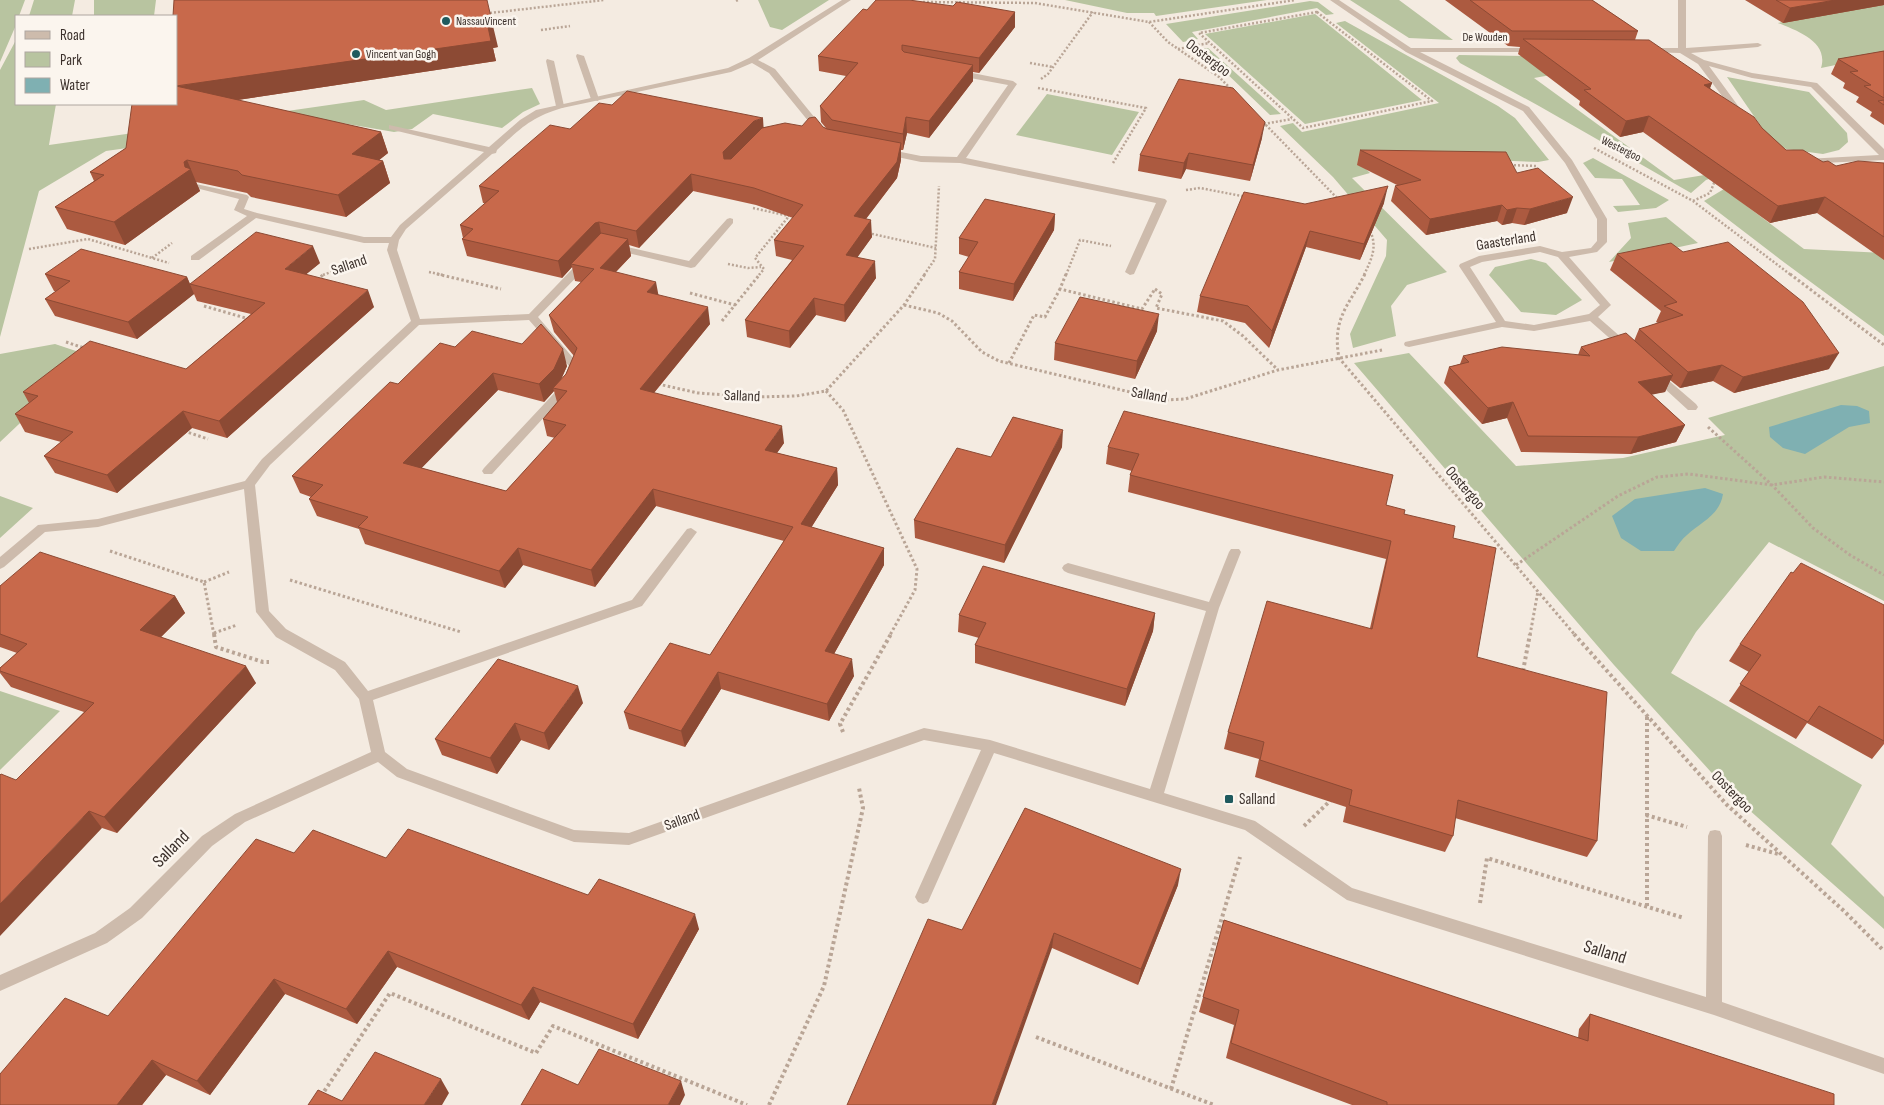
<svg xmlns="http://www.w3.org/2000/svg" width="1884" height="1105" viewBox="0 0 1884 1105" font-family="'Sofia Sans Condensed',sans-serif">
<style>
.green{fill:#b8c4a0}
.water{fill:#7fb0b2}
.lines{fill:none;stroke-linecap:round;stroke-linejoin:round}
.path-far2{stroke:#b9a596;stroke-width:2.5;stroke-dasharray:2 2;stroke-linecap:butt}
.path-far1{stroke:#b9a596;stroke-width:3;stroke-dasharray:2.5 2.5;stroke-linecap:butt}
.path{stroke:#b9a596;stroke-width:4;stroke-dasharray:3 3;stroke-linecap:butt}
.service{fill:#cdbbac;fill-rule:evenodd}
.minor{fill:#cdbbac;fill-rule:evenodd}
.wall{fill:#ac5a40;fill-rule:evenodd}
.shaded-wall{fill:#8c4a34}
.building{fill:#c8694b;stroke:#8c4a34}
.poi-dot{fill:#1f5a5e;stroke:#fbf5ee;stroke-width:2}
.labels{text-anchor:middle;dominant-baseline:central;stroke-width:5;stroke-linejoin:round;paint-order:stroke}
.far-poi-label{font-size:12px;fill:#3b302b;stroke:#fbf5ee;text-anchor:start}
.far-street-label{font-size:12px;fill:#3b302b;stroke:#fbf5ee}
.street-label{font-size:15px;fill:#3b302b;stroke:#fbf5ee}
.poi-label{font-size:15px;fill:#3b302b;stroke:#fbf5ee;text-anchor:start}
.near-street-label{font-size:18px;fill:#3b302b;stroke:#fbf5ee}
</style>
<rect width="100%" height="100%" fill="#f4ebe1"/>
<path class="green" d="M0 0H25L19 16H16V25L0 62Z
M34 0H75L72 16H29Z
M94 0H156L154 16H94Z
M758 0H829L782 30 770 27Z
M1065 0H1267L1156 16 1154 13H1127Z
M1350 0H1399L1453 40 1409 38Z
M1884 0V55L1821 68C1829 42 1798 31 1778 23Z
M1310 1 1318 2 1334 14 1326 15 1317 8 1192 32 1198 39 1183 42 1166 24Z
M1315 14 1422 100 1305 124 1205 34Z
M1345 21 1498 106 1515 118 1549 160 1538 162 1436 158 1366 169 1370 173 1352 178 1447 272 1407 285 1391 306 1396 336 1353 348 1350 334 1386 256 1387 240 1333 177 1280 126 1293 123 1302 132 1439 103 1336 23Z
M16 40V104H56L49 145 364 100 386 110 532 88 540 104 523 112 502 128 433 114 412 129 394 132 324 120 106 151 39 191 0 337V70Z
M1208 48 1281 114 1270 115 1222 69 1195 50Z
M1459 55 1648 58 1534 78 1674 180 1735 170 1706 180 1691 193 1539 106 1460 63 1456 58Z
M1727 77 1809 92 1847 133 1848 142 1839 150 1823 154 1786 149 1769 138Z
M1047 94 1139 112 1112 155 1016 135Z
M1593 158 1669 200 1656 208 1618 212 1613 206 1640 205 1622 179 1595 178 1583 163Z
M1724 189 1804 249 1884 253V336L1785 263 1704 201Z
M1666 217 1698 243 1609 262 1631 238 1628 223Z
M1531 259 1546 263 1582 300 1556 315 1521 312 1489 275 1495 267Z
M55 344 91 356 0 442V354Z
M1409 353 1516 466 1623 458 1725 435 1708 418 1884 366V601L1769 542 1696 632 1671 673 1862 785 1831 844 1884 897V929L1730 793 1614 665 1354 363Z
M0 496 33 508 0 538Z
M0 691 60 711 0 770Z"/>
<path class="water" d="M1841 405 1857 406 1869 411 1870 423 1849 427 1805 454 1783 448 1770 437 1769 427Z
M1705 488 1723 494C1720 515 1701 522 1687 535 1682 539 1678 545 1674 551H1641L1621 538 1612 516 1635 499Z"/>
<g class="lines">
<path class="path-far2" d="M736 1 738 0
M923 2 1035 3 1149 22 1295 0
M1317 12 1327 20 1432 101 1303 128 1199 33Z
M490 13 604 0
M1149 22 1168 42 1219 77 1231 89
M541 30 570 26
M1178 49 1209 43
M1030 63 1053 67
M1041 79 1048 74 1093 12
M1038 88 1146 108 1113 163
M1263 122 1339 200
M1264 124 1292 119
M1594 148 1693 201 1791 275
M1510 165 1536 166
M1186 190 1200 188 1247 197
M1693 201 1710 193 1714 183 1718 182
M753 208 789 216
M868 233 936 248
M29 249 88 239 169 263
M152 258 172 243
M728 264 748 268 761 267
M429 272 443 275
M323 275 349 265
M759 275 764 269 755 258 789 216
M924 275 935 259 939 186
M1066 275 1080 240 1111 246
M1364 275C1371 260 1378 247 1370 231"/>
<path class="path-far1" d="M437 274 501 289
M1066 274 1060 289 1142 309 1155 289
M1365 274C1348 307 1332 318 1339 358L1575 635
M1790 274 1884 345
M317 280 324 274
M1155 289 1162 294 1156 308 1223 321 1243 336 1278 370
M690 293 735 305
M904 305 938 313 952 321 982 352 999 361 1164 400 1185 399 1278 370 1382 350
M204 306 249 319
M722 321 760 274
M66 342 84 348
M1009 363 1034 315 1045 317 1060 289
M658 384 698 393 754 397 796 396 826 391 904 305 925 274
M826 391 843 410 917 569 915 590 890 635
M1708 427 1772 485 1813 528 1850 555 1884 575
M184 431 208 439
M110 551 204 582 214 635
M1516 565 1618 496 1657 477 1689 474 1772 485 1824 477 1884 482
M290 580 461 632
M204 582 229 572
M214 633 237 625
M1530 635 1538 591"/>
<path class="path" d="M214 634 216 647 263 662H269
M1574 634 1727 805 1844 911 1884 951
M1523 671 1530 634
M1647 717V906
M843 732 840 724 891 634
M1646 815 1687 827
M1304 826 1332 799
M1746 845 1778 854
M1480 903 1487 858 1684 918
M1036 1037 1214 1105
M1171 1089 1240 857
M321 1096 390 993 536 1053 553 1026 747 1105
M769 1105 824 986 863 808 859 788"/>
<path class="service" d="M577 54 584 56 599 99 598 101 591 99 576 56Z
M547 59 554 61 564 106 563 108 556 106 546 61Z"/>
<path class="minor" d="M842 0H851L758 60 775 69 824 129V133H818L769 73 752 63 731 72 562 108C531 117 520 129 497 150L496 153 492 154 406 229 399 240 397 250 420 319 529 314 581 260H589V264L538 317 580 366 569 390 492 474H484L482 471 484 468 560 387 569 366 529 320 419 325 270 465 255 485 269 611 286 629 345 662 368 691 632 600 687 529 691 528 697 532 642 606 373 700 385 752 407 769 574 830 629 833 924 728 990 740 1150 789 1206 611 1068 573 1064 571 1062 568 1064 565 1068 563 1209 602 1229 552 1231 549H1239L1241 552 1219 608 1164 793 1255 821 1352 888 1706 997 1708 836 1710 831 1715 830 1720 831 1722 836V1002L1884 1058V1074L1714 1015 1347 900 1245 830 994 753 928 902 923 904 918 902 915 897 981 750 924 740 629 845 574 842 397 777 378 762 245 822 212 846 142 918 107 943 0 991V975L95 933 130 908 202 836 235 814 371 752 359 699 335 670 276 637 256 612 244 489 98 527 45 532 4 567 0 569V557L38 525 98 519 245 481 262 459 411 321 387 250 389 243H364L256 218 199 260H191V256L247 216 234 210 239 199 196 188V184L247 195 249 197 244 209 257 213 364 237H391L400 225 484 152 389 129V125L489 147 520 120 536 110 728 68 749 58Z
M1330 0H1339L1411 48H1539V52H1420L1529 107 1572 160 1607 219V242L1597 252 1569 257 1611 305 1598 317 1631 346 1632 348 1631 350H1623L1590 321 1534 331 1502 327 1409 347 1405 346 1404 344 1405 342 1496 322 1459 266 1460 264 1479 256 1540 246 1562 252 1591 248 1597 241V219L1565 163 1523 111 1406 52ZM1540 252 1558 257 1600 305 1589 314 1534 325 1505 321 1470 267 1482 262Z
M1678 0H1686V48L1758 43 1762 45 1758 47 1691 53 1704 60 1752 73 1817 83 1884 149V160L1803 164V160L1806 159 1879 155 1811 87 1752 78 1709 66 1744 114 1740 117 1737 116 1698 64 1680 53 1646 52V48H1678Z
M957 70 1013 81 1017 84 966 158 1165 199 1167 201 1134 274 1130 275 1125 272 1156 203 960 163 921 162 883 154 881 152 886 149 921 156 957 157 1008 85 954 75V71Z
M730 218 733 219V223L695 267 691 268 611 249 609 247 614 244 689 261 727 219Z
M1656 372 1660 373 1696 404 1698 407 1696 410H1688L1652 377 1651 375 1652 373Z"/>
</g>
<path class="wall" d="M1445 0H1592L1638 31 1635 40 1712 83 1710 88 1762 128 1786 150 1836 166 1884 163V260L1817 213 1770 223 1643 132 1620 137 1579 105 1580 101 1518 54 1520 47 1508 46Z
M1745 0H1884V5L1783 23Z
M953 6 1015 12V27L979 73 973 72V81L929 138 907 133 903 150H901V160L897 178 866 219 872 237 857 257 876 278 845 322 816 315 790 348 747 337 745 320 792 260 776 256 774 240 793 218 756 205 693 191 639 248 629 245 631 256 616 272 710 324 654 393 784 443 777 453 837 468 838 485 811 528 884 548V565L834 654 854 676 829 721 721 689 685 747 629 729 624 712 710 655 784 541 656 506 595 587 523 565 505 588 365 544 359 529 317 516 309 499 311 497 300 493 292 476 398 384 455 347 567 366 561 380 566 374 574 356 554 332 549 315 581 282 575 281 572 267 562 278 467 256 462 239 463 238 460 225 485 203H483L479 186 570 129 612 105 764 127 802 126 823 127 826 128 821 122 820 106 846 76 819 71 818 56 867 10ZM498 390 544 402 554 391 557 402 543 419 547 436 555 438 506 491 421 468Z
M176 16 498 47 493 48 496 61 237 100 381 132 388 153 379 160 383 161 390 183 346 217 251 197 247 193 196 182 200 191 125 245 67 229 55 207 94 181 90 172 126 148 176 104Z
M1884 51V125L1870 116 1872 112 1856 102 1859 97 1843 88 1845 83 1831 74 1838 59Z
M1262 138 1250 181 1186 169 1181 179 1138 171 1140 155Z
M1360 150 1517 173 1567 213 1524 225 1512 223 1502 225 1497 221 1426 235 1391 201 1395 186 1397 185 1357 165Z
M1384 203 1360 260 1306 247 1269 348 1245 323 1197 312 1200 296 1305 204Z
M1055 214 1054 230 1013 301 959 289V272L969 257 959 254V238Z
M1617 254 1829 369 1734 393 1713 381 1680 388 1670 380 1665 392 1651 394 1685 425 1676 442 1630 454 1521 452 1507 418 1482 424 1444 383 1449 367 1460 364 1463 356 1578 355 1581 347 1634 341 1639 329 1658 323 1656 322 1661 311 1610 270Z
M320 263 306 274 374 307 227 438 192 428 117 493 55 473 44 456 61 442 25 432 15 414 29 403 23 392 186 369 251 314 197 301 194 294 137 339 55 316 45 299 56 291H54L45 274 187 277 190 284Z
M1157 331 1135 379 1054 360 1055 343Z
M1062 447 1004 563 915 538 914 520 991 457Z
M1108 447 1386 505 1453 538 1477 657 1597 841 1587 857 1455 818 1453 836 1445 852 1343 822 1346 807 1255 777 1259 759 1224 749 1228 732 1370 628 1386 559 1128 492 1130 475 1132 471 1106 464Z
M0 586 175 596 185 613 161 637 256 683 117 833 102 828 16 780 84 712 11 687 0 673V668L17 653 0 647Z
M1884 605V744L1872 759 1807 723 1796 739 1729 701 1749 672 1729 661 1740 644Z
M1155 613 1153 631 1125 706 975 663V645L979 638 958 632 959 615Z
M583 703 549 750 521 740 497 774 442 755 435 739Z
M294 853 386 858 588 895 699 929 638 1039 540 1002 529 1020 397 967 357 1024 285 994 210 1095 166 1075 142 1105H0L108 1016Z
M1178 885 1138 985 1052 948 962 930Z
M1224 920 1578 1038 1579 1029 1590 1014 1834 1105H1352L1226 1058 1234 1025 1199 1012Z"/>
<path class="shaded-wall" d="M1835 0H1884V5L1783 23 1790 8Z
M1015 12V27L979 73V58Z
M493 26 498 47 493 48 496 61 185 108 176 87Z
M973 65V81L929 138V121Z
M1712 83 1706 98 1704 85Z
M1649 116 1643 132 1620 137 1626 121Z
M906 117 907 133 903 150V134Z
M763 118 764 135 725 169 723 152 754 121Z
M1265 122 1262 138 1250 181 1253 165Z
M381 132 388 153 359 176 352 154Z
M901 143V160L897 178 855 233 854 216Z
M1189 153 1186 169 1181 179 1184 163Z
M187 160 200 191 125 245 114 222 185 167 184 162Z
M383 161 390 183 346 217 338 195Z
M691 174 693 191 639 248 636 231Z
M1388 186 1384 203 1360 260 1364 244Z
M1573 197 1567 213 1524 225 1530 209Z
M1825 197 1817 213 1770 223 1778 206Z
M1502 205 1497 221 1426 235 1430 219Z
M1517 208 1512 223 1502 225 1507 210Z
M1055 214 1054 230 1013 301 1014 284Z
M871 220 872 237 847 272 846 255Z
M599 222 602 239 571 264 572 267 562 278 558 261 595 223Z
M1310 231 1306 247 1269 348 1272 331Z
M628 239 631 256 603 285 600 268Z
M313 246 320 263 292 286 285 269Z
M875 261 876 278 845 322 844 305Z
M187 277 194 294 137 339 128 322Z
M656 282 659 298 647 292Z
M368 290 374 307 227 438 219 421Z
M814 298 816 315 790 348 789 331Z
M708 307 710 324 643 406 640 389Z
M1159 314 1157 331 1135 379 1137 361Z
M563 349 567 366 558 386 553 388 554 391 544 402 539 384Z
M1839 353 1829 369 1734 393 1743 377Z
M1722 365 1713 381 1680 388 1688 372Z
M493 373 498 390 410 480 403 463Z
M1673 375 1665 392 1631 399 1638 382Z
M1513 402 1507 418 1482 424 1488 408Z
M183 411 192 428 117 493 107 475Z
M1685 425 1676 442 1630 454 1638 437Z
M782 426 784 443 767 467 765 450Z
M1063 430 1062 447 1004 563 1005 545Z
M837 468 838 485 802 542 801 524Z
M653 489 656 506 595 587 591 570Z
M518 548 523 565 505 588 499 571Z
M884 548V565L826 668 825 651Z
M175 596 185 613 151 647 140 630Z
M1155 613 1153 631 1125 706 1127 689Z
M852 659 854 676 829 721 827 704Z
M246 666 256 683 117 833 104 817Z
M718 672 721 689 685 747 681 731Z
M578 686 583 703 549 750 544 733Z
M515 723 521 740 497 774 490 758Z
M89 811 102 828 0 936V904Z
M1181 869 1178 885 1138 985 1141 969Z
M695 914 699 929 638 1039 633 1024Z
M1054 933 1052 948 996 1105H992Z
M388 951 397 967 357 1024 346 1009Z
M274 979 285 994 210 1095 197 1081Z
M533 987 540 1002 529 1020 521 1005Z
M152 1060 166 1075 142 1105H117Z
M441 1079 449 1093 442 1105H424Z
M681 1081 685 1095 680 1105H668Z"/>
<path class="building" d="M174 0H487L493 26 488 27 491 41 176 86V16H173Z
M876 0H909L953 6 957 2 1015 12 979 58 902 45V50L904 52 973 65 929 121 906 117 903 134 832 120 820 106 858 63 818 56 863 9 867 10Z
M1470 0H1592L1638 31H1512Z
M1776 0H1835L1790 8Z
M1523 39 1649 40 1712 83 1704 85 1754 117 1762 128 1786 150H1803L1823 162 1828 161 1836 166 1858 161 1884 163V237L1825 197 1778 206 1649 116 1626 121 1584 90 1591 89Z
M1884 51V98L1864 86 1871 85 1850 72 1858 71 1838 59Z
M1179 79 1233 88 1265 122 1253 165 1189 153 1184 163 1140 155Z
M176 86 381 132 352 154 383 161 338 195 242 175 238 171 187 160 184 162 185 167 191 169 114 222 55 207 104 175 90 172 126 148 132 104H176Z
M627 91 763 118 754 121 723 152 724 159H731L762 128 785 123 802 126 809 118 815 117 823 127 827 129 901 143 897 162 854 216 871 220 846 255 875 261 844 305 814 298 789 331 745 320 804 246 774 240 803 205 754 188 691 174 636 231 599 222 595 223 558 261 462 239 473 229 460 225 499 191 479 186 550 125 570 129 599 103 612 105Z
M1884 100V105L1878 101Z
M1360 150 1506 152 1517 173 1538 168 1573 197 1530 209 1517 208 1507 210 1502 205 1430 219 1395 186 1421 180Z
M1388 186 1364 244 1310 231 1272 331 1248 306 1200 296 1244 192 1305 204Z
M985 199 1055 214 1014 284 959 272 978 242 959 238Z
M256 232 313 246 285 269 368 290 219 421 183 411 107 475 44 456 73 432 15 414 38 396 23 392 90 341 186 369 265 303 190 284Z
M601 233 628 239 600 268 656 282 647 292 708 307 640 389 782 426 765 450 837 468 801 524 884 548 825 651 852 659 827 704 718 672 681 731 624 712 670 643 710 655 793 527 653 489 591 570 518 548 499 571 358 527 368 517 309 499 323 485 292 476 390 382 398 384 440 343 455 347 472 331 522 344 541 324 563 349 554 369 539 384 493 373 403 463 506 491 566 425 543 419 567 391 553 388 566 374 577 348 549 315 594 269 571 264Z
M1728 242 1803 302 1839 353 1743 377 1722 365 1688 372 1639 329 1683 315 1664 306 1677 302 1617 254 1671 243 1683 252Z
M81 249 187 277 128 322 45 299 70 281 45 274Z
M1080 297 1159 314 1137 361 1055 343Z
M1626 333 1673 375 1638 382 1685 425 1638 437 1528 436 1513 402 1488 408 1449 367 1469 362 1463 356 1502 347 1590 356 1581 347Z
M1124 411 1393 475 1386 505 1405 510 1404 514 1455 526 1453 538 1496 548 1477 657 1607 692 1597 841 1458 800 1453 836 1349 805 1352 790 1260 760 1264 742 1228 732 1267 601 1372 629 1391 541 1130 475 1139 454 1108 447Z
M1013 417 1063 430 1005 545 914 520 957 448 991 457Z
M40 552 175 596 140 630 246 666 104 817 89 811 0 904V775L1 774 16 780 94 703 0 671V668L27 644 0 634V586Z
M1801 563 1884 605V741L1819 706 1808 722 1740 684 1761 655 1740 644 1791 572 1793 573Z
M983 566 1155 613 1127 689 975 645 986 623 959 615Z
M498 659 578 686 544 733 515 723 490 758 435 739Z
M1025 808 1181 869 1141 969 1054 933 992 1105H847L928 919 962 930Z
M408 829 588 895 599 879 695 914 633 1024 533 987 521 1005 388 951 346 1009 274 979 197 1081 152 1060 117 1105H0V1074L65 998 108 1016 256 839 294 853 313 830 386 858Z
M1224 920 1588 1041 1590 1014 1834 1094V1105H1387V1102L1231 1043 1239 1010 1203 997Z
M599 1049 681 1081 668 1105H521L542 1069 578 1085Z
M375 1052 441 1079 424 1105H308L318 1090 342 1101Z"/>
<g class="poi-dot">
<circle cx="446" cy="21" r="5"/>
<circle cx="356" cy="54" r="5"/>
<rect x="1224" y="794" width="10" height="10" rx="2.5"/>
</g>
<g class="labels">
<g class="far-poi-label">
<text x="456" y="21">NassauVincent</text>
<text x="366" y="54">Vincent van Gogh</text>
</g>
<g class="far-street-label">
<text x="1485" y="37">De Wouden</text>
<text transform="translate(1621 149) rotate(26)">Westergoo</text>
</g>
<g class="street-label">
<text transform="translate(1208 58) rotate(37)">Oostergoo</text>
<text transform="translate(1506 241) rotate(-9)">Gaasterland</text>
<text transform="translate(349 265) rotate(-19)">Salland</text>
<text transform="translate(1149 395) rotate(10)">Salland</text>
<text transform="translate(742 396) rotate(2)">Salland</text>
<text transform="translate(1465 488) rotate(49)">Oostergoo</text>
<text transform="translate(1732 792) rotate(46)">Oostergoo</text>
<text transform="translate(682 820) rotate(-20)">Salland</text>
</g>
<g class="poi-label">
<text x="1239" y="799">Salland</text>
</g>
<g class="near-street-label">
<text transform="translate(171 849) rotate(-45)">Salland</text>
<text transform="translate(1605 952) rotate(17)">Salland</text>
</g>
</g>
<rect x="15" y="15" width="162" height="90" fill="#fbf5ee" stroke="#aea6a0"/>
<rect x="25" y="31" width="25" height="8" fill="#cdbbac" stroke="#aea6a0"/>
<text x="60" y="40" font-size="15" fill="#3b302b">Road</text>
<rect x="25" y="52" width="25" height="15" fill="#b8c4a0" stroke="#aea6a0"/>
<text x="60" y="65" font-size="15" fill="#3b302b">Park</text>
<rect x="25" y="78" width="25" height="15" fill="#7fb0b2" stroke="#aea6a0"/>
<text x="60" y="90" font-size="15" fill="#3b302b">Water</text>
</svg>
